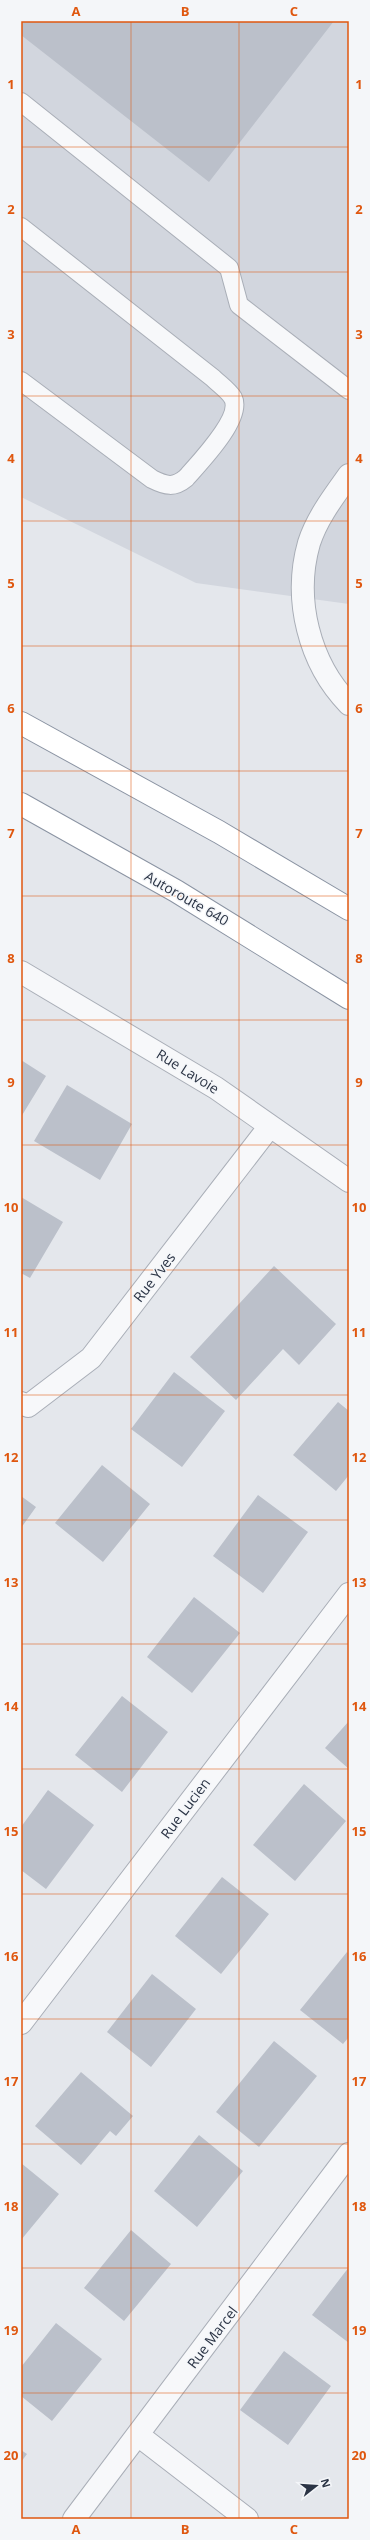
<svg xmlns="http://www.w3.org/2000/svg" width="370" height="2540" viewBox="0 0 370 2540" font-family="'Open Sans',sans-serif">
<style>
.built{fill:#d2d6de}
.building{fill:#bbc0ca}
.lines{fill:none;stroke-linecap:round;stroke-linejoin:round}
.service-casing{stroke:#a9aeb7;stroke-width:20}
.minor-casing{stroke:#a9aeb7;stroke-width:24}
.tertiary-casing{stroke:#a9aeb7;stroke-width:24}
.motorway-casing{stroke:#8b94a3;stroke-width:24}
.service{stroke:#f7f8fa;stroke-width:18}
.minor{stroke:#f7f8fa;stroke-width:22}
.tertiary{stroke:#f7f8fa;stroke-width:22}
.motorway{stroke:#fff;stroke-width:22}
.grid{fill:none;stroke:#df570f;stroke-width:1;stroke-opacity:0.55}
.labels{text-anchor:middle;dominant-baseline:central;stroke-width:3;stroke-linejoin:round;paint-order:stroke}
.street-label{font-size:14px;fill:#2b3445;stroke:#f4f6f9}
.neatline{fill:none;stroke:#df570f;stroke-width:1.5}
.grid-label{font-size:13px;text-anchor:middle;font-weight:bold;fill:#df570f}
</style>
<rect width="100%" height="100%" fill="#e4e7ec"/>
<path class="built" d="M21 21H349V604L196 583 21 497Z"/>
<path class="building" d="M21 21H334L209 182 21 35Z
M21 1060 46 1076 21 1117Z
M67 1085 132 1124 100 1180 34 1141Z
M21 1197 63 1222 30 1278 21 1273Z
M274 1266 336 1324 299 1365 283 1349 236 1400 190 1357Z
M174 1372 225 1411 182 1467 131 1429Z
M338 1402 349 1411V1475L336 1491 293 1455Z
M102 1465 150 1504 103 1562 55 1523Z
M258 1495 308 1532 263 1593 213 1556Z
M21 1496 36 1507 21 1528Z
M194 1597 240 1633 192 1693 147 1657Z
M122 1696 168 1732 122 1792 75 1755Z
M349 1721V1769L325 1748Z
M304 1784 346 1821 295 1881 253 1845Z
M48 1790 94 1825 46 1889 21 1870V1827Z
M222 1877 269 1914 221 1974 175 1936Z
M347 1952 349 1954V2037L343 2044 300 2010Z
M152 1974 196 2009 151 2067 107 2032Z
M274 2041 317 2076 259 2147 216 2112Z
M81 2072 133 2116 116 2136 110 2131 81 2165 35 2126Z
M199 2135 243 2171 197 2227 154 2191Z
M21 2163 59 2194 21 2240Z
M131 2230 171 2264 124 2321 84 2288Z
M349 2267V2343L312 2315Z
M56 2323 102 2359 52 2421 21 2396V2367Z
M284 2351 331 2386 288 2445 240 2410Z
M21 2450 27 2454 21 2462Z"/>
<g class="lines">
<defs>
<path id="service" d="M21 102 229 268 239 305 349 390
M21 227 213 378C219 384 229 391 233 398 243 418 199 463 186 478 174 488 166 486 152 479L21 381"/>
<path id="minor" d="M21 972 216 1088 349 1181
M21 1403 28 1406 91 1358 270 1126
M21 2023 349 1594
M138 2435 247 2519
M74 2519 349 2154"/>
<path id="tertiary" d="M349 475C334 496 317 518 309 543 293 599 309 663 349 704"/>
<path id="motorway" d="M21 723 219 832 349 909
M21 804 176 891 349 998"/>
</defs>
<use href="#service" class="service-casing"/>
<use href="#minor" class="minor-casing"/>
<use href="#tertiary" class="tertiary-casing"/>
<use href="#motorway" class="motorway-casing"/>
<use href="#service" class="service"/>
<use href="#minor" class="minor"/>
<use href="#tertiary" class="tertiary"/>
<use href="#motorway" class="motorway"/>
</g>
<path class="grid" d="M131 21V2519M239 21V2519M21 147H349M21 272H349M21 396H349M21 521H349M21 646H349M21 771H349M21 896H349M21 1020H349M21 1145H349M21 1270H349M21 1395H349M21 1520H349M21 1644H349M21 1769H349M21 1894H349M21 2019H349M21 2144H349M21 2268H349M21 2393H349"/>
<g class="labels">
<g class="street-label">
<text transform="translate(187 898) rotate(30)">Autoroute 640</text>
<text transform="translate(188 1071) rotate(32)">Rue Lavoie</text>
<text transform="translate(154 1277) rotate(-52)">Rue Yves</text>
<text transform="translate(185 1808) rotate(-53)">Rue Lucien</text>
<text transform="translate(212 2337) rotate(-53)">Rue Marcel</text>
</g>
</g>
<rect width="370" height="2540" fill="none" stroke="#f4f6f9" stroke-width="44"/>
<g transform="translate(316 2486) rotate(73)" stroke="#f4f6f9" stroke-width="3" paint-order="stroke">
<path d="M0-3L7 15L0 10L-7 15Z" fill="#2b3445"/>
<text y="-6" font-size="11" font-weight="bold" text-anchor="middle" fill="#2b3445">N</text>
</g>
<rect x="22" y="22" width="326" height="2496" class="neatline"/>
<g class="grid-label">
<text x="76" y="16">A</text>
<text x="185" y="16">B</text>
<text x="294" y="16">C</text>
<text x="11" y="89">1</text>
<text x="359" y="89">1</text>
<text x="11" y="214">2</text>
<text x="359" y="214">2</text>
<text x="11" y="339">3</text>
<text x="359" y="339">3</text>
<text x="11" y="463">4</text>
<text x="359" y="463">4</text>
<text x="11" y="588">5</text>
<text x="359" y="588">5</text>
<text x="11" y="713">6</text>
<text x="359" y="713">6</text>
<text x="11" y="838">7</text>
<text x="359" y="838">7</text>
<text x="11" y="963">8</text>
<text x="359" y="963">8</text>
<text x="11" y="1087">9</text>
<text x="359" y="1087">9</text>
<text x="11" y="1212">10</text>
<text x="359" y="1212">10</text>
<text x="11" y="1337">11</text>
<text x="359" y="1337">11</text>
<text x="11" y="1462">12</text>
<text x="359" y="1462">12</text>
<text x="11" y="1587">13</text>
<text x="359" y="1587">13</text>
<text x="11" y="1711">14</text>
<text x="359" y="1711">14</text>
<text x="11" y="1836">15</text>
<text x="359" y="1836">15</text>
<text x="11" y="1961">16</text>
<text x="359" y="1961">16</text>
<text x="11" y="2086">17</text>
<text x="359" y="2086">17</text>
<text x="11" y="2211">18</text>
<text x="359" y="2211">18</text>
<text x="11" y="2335">19</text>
<text x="359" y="2335">19</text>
<text x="11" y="2460">20</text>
<text x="359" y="2460">20</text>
<text x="76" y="2534">A</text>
<text x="185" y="2534">B</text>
<text x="294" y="2534">C</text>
</g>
</svg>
